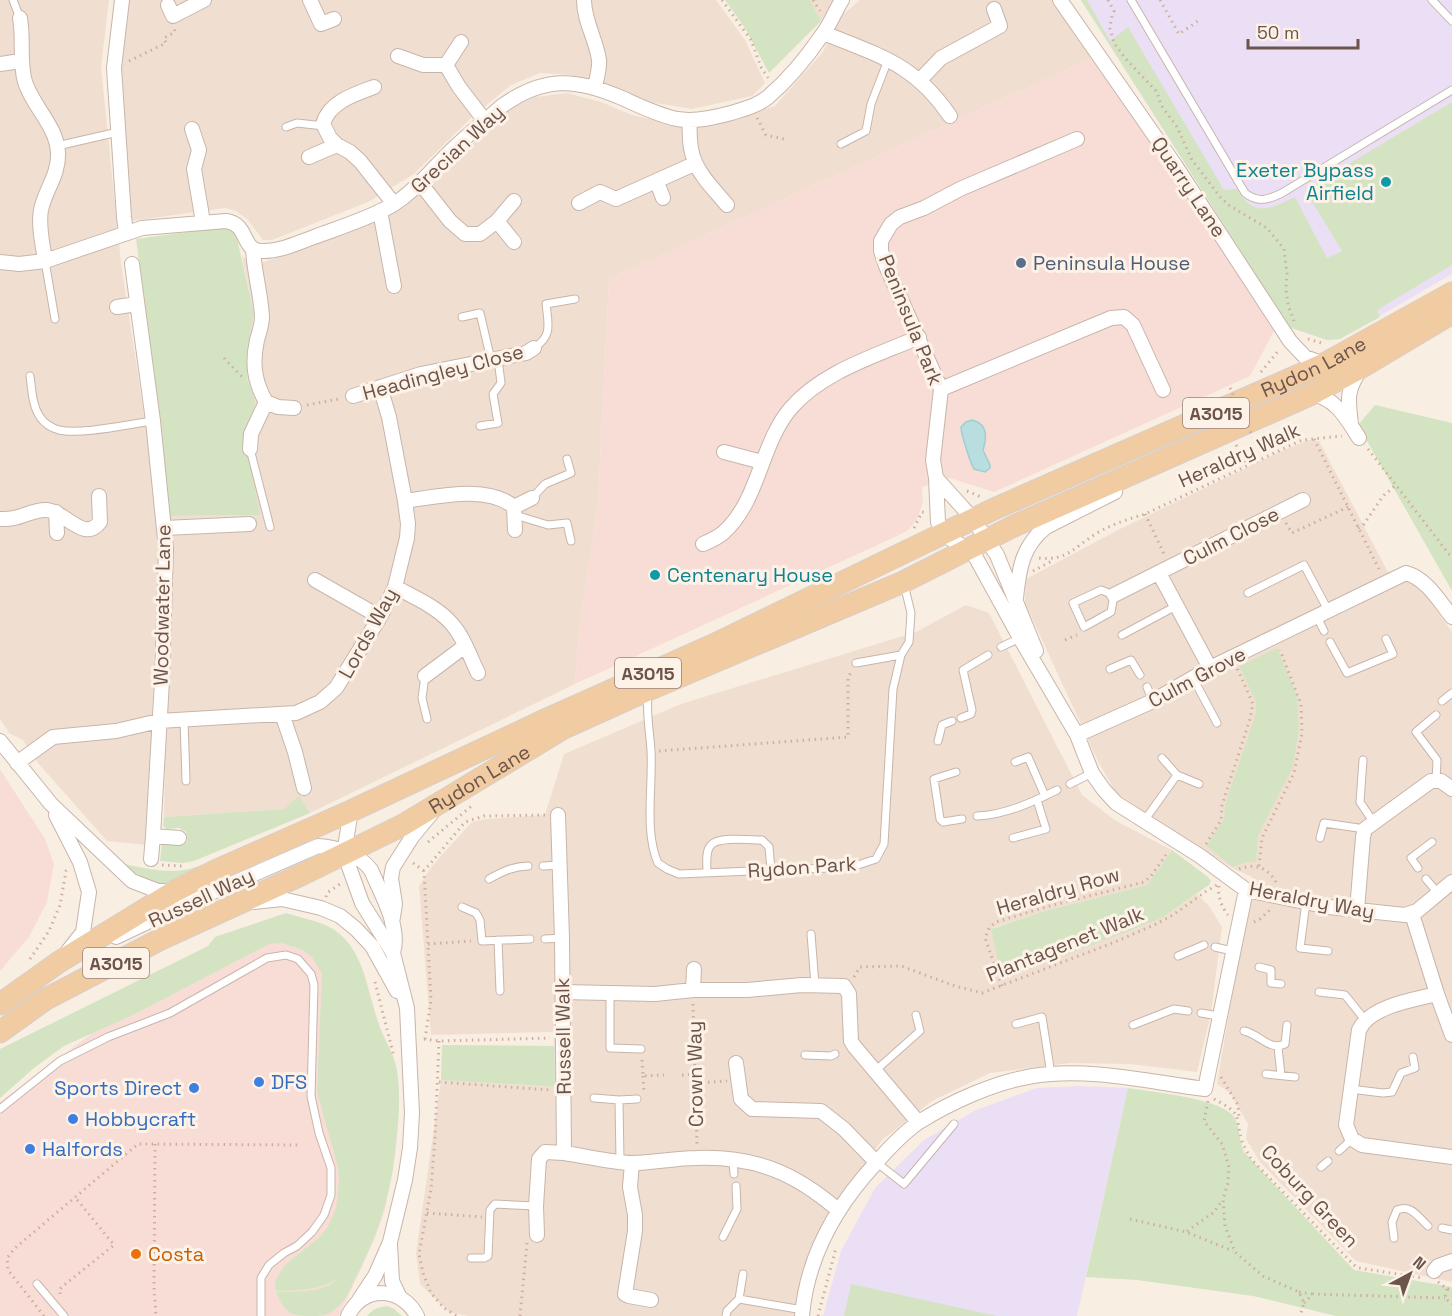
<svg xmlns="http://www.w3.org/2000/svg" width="1452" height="1316" viewBox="0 0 1452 1316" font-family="'Space Grotesk',sans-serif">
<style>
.residential{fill:#f0dfd1}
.commercial{fill:#f8ddd7}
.education{fill:#ebdff5}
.green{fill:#d4e4c2}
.water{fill:#b9dee0;stroke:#a0ced0;stroke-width:1.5}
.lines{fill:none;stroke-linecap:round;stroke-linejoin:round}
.lane-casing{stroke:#c8b5aa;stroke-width:9}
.street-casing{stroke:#c8b5aa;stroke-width:16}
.primary-casing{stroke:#d6cfcd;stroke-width:23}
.path{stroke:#cfaea0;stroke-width:3;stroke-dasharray:1.5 4.5;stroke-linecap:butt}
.lane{stroke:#fff;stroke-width:7}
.street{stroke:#fff;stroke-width:14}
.primary{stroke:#f1cba1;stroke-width:21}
.path-bridge{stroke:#cfaea0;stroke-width:3;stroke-dasharray:1.5 4.5;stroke-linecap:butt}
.culture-dot{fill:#0f9aa8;stroke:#fdf2e7;stroke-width:2}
.service-dot{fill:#5c6f8a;stroke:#fdf2e7;stroke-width:2}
.shop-dot{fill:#3f7fe0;stroke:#fdf2e7;stroke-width:2}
.food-dot{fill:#e8710a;stroke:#fdf2e7;stroke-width:2}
.labels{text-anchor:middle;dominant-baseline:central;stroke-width:6;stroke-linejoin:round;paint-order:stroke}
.shield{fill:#fdf2e7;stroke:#98837a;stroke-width:1.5}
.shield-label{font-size:18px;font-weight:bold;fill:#6d544b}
.street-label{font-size:20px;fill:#6d544b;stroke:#fdf2e7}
.culture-label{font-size:20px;fill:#0d838f;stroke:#fdf2e7;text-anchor:end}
.service-label{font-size:20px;fill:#4e5e75;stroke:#fdf2e7;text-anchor:start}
.shop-label{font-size:20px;fill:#366cbe;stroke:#fdf2e7;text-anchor:start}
.food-label{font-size:20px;fill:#c56008;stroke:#fdf2e7;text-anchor:start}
</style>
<rect width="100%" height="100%" fill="#f9eee2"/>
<path class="residential" d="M0 0H109L101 67 121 263 154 481 159 541 147 845 107 841 38 763 23 740 10 734 0 719Z
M128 0H716L745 40 765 83 752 96 692 109 655 103 615 88 570 75 540 73 511 85 472 117 414 174 368 202 272 240H263L248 220 236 211 225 208 131 221 123 132 121 51Z
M810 0H834L821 21Z
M860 0H1055L1094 57 609 279 598 505 580 623 575 684 310 813 299 797 284 809 164 817 169 554 168 516 259 515 242 452 245 429 252 417 253 393 247 380V350L254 314 242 257 261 263 316 244 366 223 405 203 514 107 535 97 567 93 601 102 632 115 688 126 714 124 775 106 823 52 840 17Z
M1308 440 1319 441 1388 572 1406 568 1452 632V1282L1356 1261 1260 1162 1246 1139 1248 1124 1230 1093 1217 1084 1252 877 1234 869 1210 854 1116 793 1097 759 1025 603 1026 579 1120 529 1277 453Z
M966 605 989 613 1082 795 1116 821 1172 850 1147 885 1055 908 992 928 1002 979 1162 918 1197 894 1209 906 1222 927 1211 1013 1197 1072 1130 1064 1070 1063 990 1073 932 1101 882 1140 828 1215 802 1273 798 1316H468L449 1312 420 1284 416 1253 441 1080 554 1087V1046L553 1032 431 1035 419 886 432 866 472 822 486 819 545 815 564 754 681 704 916 632Z"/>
<path class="commercial" d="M1094 57 1181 183 1275 329 1250 376 994 492 950 478 922 487 923 502 917 519 908 530 897 536 575 684 580 623 598 505 609 279Z
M0 769 45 839 54 864 47 902 29 937 0 971Z
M244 929 352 949 363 970 379 1025 394 1060 398 1108 395 1155 385 1210 375 1238 339 1316H0V1102L208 947Z"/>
<path class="education" d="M1081 0H1452V274L1340 339 1327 340 1289 327Z
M1080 1086 1128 1088 1077 1316H823L841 1251 875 1188 924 1140 976 1110 1037 1088Z"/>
<path class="green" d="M725 0H810L821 21 769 73 745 28Z
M1081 0H1087L1110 41 1128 27 1224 190 1237 189C1254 219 1270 208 1295 197L1327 258 1342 251 1305 190 1452 102V265L1377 310 1380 317 1340 339 1327 340 1289 327Z
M224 227 236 234 254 314 247 350V380L253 393 255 405 252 417 245 429 242 452 249 455 260 515 168 516 151 352 136 239Z
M1375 405 1452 423V591L1358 425Z
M1277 648 1297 696 1299 729 1293 767 1258 836 1256 862H1246L1233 867 1206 846 1224 819 1225 804 1256 713V702L1239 666Z
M299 796 310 813 194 861 183 863 160 861 162 843 183 845 187 842 186 832 179 828 167 829 163 826 164 817 284 809Z
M246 846 172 882C148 888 137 877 120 863 141 868 168 874 189 869 209 864 228 853 246 846Z
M1172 850 1208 877 1211 881 1209 885 1162 918 1002 980 991 929 1048 910 1147 885Z
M286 913C301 918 320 921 333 929 365 949 367 993 379 1025 383 1037 390 1047 394 1059 403 1085 398 1127 395 1154 390 1199 376 1239 355 1279 350 1290 345 1302 335 1309 328 1316 319 1316 310 1316 288 1316 285 1311 276 1292 296 1291 323 1294 338 1278 320 1291 297 1290 276 1291L275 1281 285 1265 321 1236 329 1225 336 1208 339 1181 338 1167 317 1092 322 974 312 957 301 949 281 943 269 944 135 1014 64 1046 34 1068 0 1098V1049L208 946 215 937Z
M442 1045 554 1046 555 1087 441 1080Z
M1128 1088C1151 1092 1221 1098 1234 1117 1240 1126 1239 1142 1244 1152L1354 1270 1452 1287V1316H1336L1253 1296 1137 1280 1086 1277Z
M851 1284 997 1316H844Z
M387 1306 394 1309 402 1316H367C373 1309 378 1307 387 1306Z"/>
<path class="water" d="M972 420C988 424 987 437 983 450L990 465V468L985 472 974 469C970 462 961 434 961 427L966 422Z"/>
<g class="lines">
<defs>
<path id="lane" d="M13 0 20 18
M1131 0 1245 193C1258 203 1268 200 1282 193L1452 90
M1432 0 1452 21
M286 127 297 123 324 126
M841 144 866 131 871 104 888 60
M57 146 118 132
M45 261 55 319
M462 317 480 313 491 360
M534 348C553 336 548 323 546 304L575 299
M30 376C32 390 32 405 40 417 44 423 52 428 59 430 81 435 129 424 153 421
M480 426 498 423 493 394 501 383 498 359
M250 449 270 527
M532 498 545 484 571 473 567 459
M515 515 548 525 567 523 571 541
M1101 590 1114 595 1111 612 1084 627 1073 603Z
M1248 593 1304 565 1329 612
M1317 617 1324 631
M1122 635 1176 606
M1330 642 1347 673 1393 654 1386 639
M1001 647 1020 638
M856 663 901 655
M1110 669 1131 660 1140 675
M425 676 422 698 427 719
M1193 678 1217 723
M1147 687 1153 701
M648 695C646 714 650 733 651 751 653 786 644 832 658 863L667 869 679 874 852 867 876 859 884 844 893 689 901 655 909 642 911 613 904 584
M1442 701 1452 693
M1436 715 1416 732 1437 760 1436 781
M961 718 971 714 972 710 963 670 988 655
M184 720 186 781
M938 741 942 725 952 721
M1162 758 1177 775 1199 784
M1363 760 1360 802 1374 823
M1015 762 1028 757 1045 796
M956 772 934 779 940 819 943 822 962 819
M1070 784 1092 773
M977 816C1005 815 1033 802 1057 790
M1144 821 1177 775
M1013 838 1046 829 1037 800
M1320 838 1324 823 1365 829
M543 866 560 865
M1418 868 1411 858 1432 842
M707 873C707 864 705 851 711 845 719 836 751 840 762 840L769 847 771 870
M489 879C502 872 513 866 528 866
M1426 879 1438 893
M1306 902 1300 948 1328 951
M462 907 476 913 480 920 482 941 530 939
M811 934 815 985
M545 939 562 938
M498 940 500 991
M1215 947 1232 951
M1178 956 1204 945
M1259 967 1271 970V983L1281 984
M610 992V1048L641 1049
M1319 992 1345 995 1365 1020
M1201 1013 1219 1016
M1016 1024 1042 1017 1051 1074
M1133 1025 1174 1009 1188 1011
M1244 1031C1260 1034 1268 1051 1285 1044L1287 1025
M1278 1047 1281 1075
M805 1055 831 1056 835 1054
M875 1071 920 1031 916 1015
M1266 1074 1295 1077
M1350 1089 1383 1093 1392 1092 1401 1073 1415 1068 1413 1057
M594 1098 619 1100 637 1099
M619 1100 620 1161
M0 1109 60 1061 108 1037 170 1013 267 958 286 955 298 959 311 974 314 985 311 1096 319 1133 331 1168V1195L324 1215 312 1232 297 1246 284 1253 269 1265 261 1278V1316
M1339 1151 1352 1139
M733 1160 734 1174
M876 1162 904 1184 954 1124
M1321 1167 1328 1161
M1442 1228 1452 1230
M723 1237 737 1209 736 1186
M1394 1238 1392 1222 1397 1210C1411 1204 1418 1217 1428 1226
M471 1258H484L488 1256 490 1210 495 1204 536 1206
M37 1284 64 1316
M739 1299 803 1310
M726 1316 727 1311 739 1299 743 1274"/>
<path id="street" d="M122 0 114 68 124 217 126 233
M310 0 321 24 334 19
M584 0C584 21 596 39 599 60 600 69 596 79 595 88
M1060 0 1175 165 1290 341 1305 357 1324 364
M168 5 173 16 204 0
M20 18C24 40 19 61 25 82 33 107 57 126 58 153 59 175 45 190 41 210 38 226 43 245 45 261
M824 33C879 56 914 63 950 116
M398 56 423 65H446L459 87 485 121
M0 64 20 61
M446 65 461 42
M920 80 941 58 1000 26 994 9
M374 87C355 94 329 102 323 124L330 138 337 145 350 152 360 161 394 204
M690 120C687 164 700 173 727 205
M192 129 199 150 194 169 203 222
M1077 139 960 189 924 208 900 217 891 224 881 241V251L886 266 941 389 933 460 936 478 938 522 944 534 949 538 962 546 970 549 975 556 1020 638 1077 735 1092 773 1104 790 1116 803 1200 856 1246 890 1329 907 1405 915 1417 911 1452 882
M309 157 337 145
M657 182 663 198
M421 184 450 221 465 234H480L497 221 514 242
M579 203 600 192 616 199 694 164
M380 211 394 286
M497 221 514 201
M0 262 19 264 45 261 142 228 226 221C249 224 241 250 261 251 279 252 297 243 314 237 338 228 373 217 394 204 413 192 426 176 441 161 459 141 482 124 502 106 544 76 576 78 622 98 640 106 658 115 677 119 695 122 713 118 731 113 744 109 757 106 768 97 788 80 807 57 822 35 830 25 835 11 842 0
M132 264 153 421 166 549 162 681 153 836 179 838
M117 307 137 304
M941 389 1111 318 1124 317 1133 325 1163 390
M1312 394C1336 398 1347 419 1359 438
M353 396 421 374 526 353 534 348
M266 402 278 407 294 408
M1351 424C1348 400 1346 390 1361 369
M250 449 251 434 266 402C254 381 252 363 257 340 259 333 262 325 262 317 261 294 254 272 253 249
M724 452 762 462
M936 478 973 519 997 555 1036 651
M405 501C436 497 487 484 514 507L532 498
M514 507 515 530
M56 512 57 533
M0 519C5 519 10 519 14 518 25 516 35 509 47 510 66 512 84 543 100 522L99 496
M165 528 249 524
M703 544C710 541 717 538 723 533 760 500 760 444 791 408 823 371 876 356 919 337
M1159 573 1210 668
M315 580 380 617
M395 587C414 597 437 607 451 623 464 637 470 657 478 673
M1114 595 1303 500
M1016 598C1019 569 1022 546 1046 527L1115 492
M425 676 465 646
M282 714 295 752 304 788
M1077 735 1153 701 1210 668 1406 573C1427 579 1439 601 1452 617
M0 741 51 804 132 881 158 891H173
M17 763 53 737 116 731 159 721 296 713 320 702 336 688 380 617 395 587 407 538 408 524 405 501 389 417 380 387
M351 811 344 853 362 903 393 953 407 1008 412 1113 410 1148 405 1180 390 1242 375 1276 359 1300
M56 815 80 862 89 892 83 932 68 951
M151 859 153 836
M253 902 282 899 321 908 340 916 356 929 372 946 397 991
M1357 910 1363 837 1365 829 1431 781H1441L1452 789
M1412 914 1437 994 1452 1035
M392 923 395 904 391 878 393 867 412 837 431 814
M116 937 190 902 318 846C337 847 360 855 371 870 381 894 401 927 393 953
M693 990 694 969
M563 992 655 994 693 990H747L802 985 844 986 849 994 851 1041 854 1046 918 1122
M1437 994C1413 1000 1370 1006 1359 1030L1346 1125 1352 1139 1362 1145 1452 1157
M736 1063 741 1099 752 1109 821 1111 844 1129 876 1162
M564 1153C586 1156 609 1162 632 1163 653 1163 675 1158 696 1158 754 1156 794 1172 838 1210
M632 1163 630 1187 635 1215V1231L625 1294 629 1296 651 1300
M537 1235 536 1206 539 1159 545 1152 564 1153 562 938 558 815
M390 1244 392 1281 399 1296
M1434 1271 1438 1266 1452 1261
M348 1316C362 1285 402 1286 417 1316
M802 1316C807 1257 837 1205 876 1163 889 1148 903 1133 919 1122 951 1102 995 1082 1033 1076 1089 1067 1149 1082 1205 1089L1246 890"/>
<g id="primary">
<path id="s1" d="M0 1004 59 962 175 891 217 870 351 811 545 720 713 645 994 509 1324 364 1452 293"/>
<path id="s2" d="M0 1032 46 999 161 939 303 874 403 825 564 728 648 690 903 582 1014 526 1312 394 1362 367 1452 313"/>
</g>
</defs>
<use href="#lane" class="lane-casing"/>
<use href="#street" class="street-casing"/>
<use href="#primary" class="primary-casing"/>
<path class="path" d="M722 0 751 40 761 67 768 78
M813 0 820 11
M1108 0 1114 11 1111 20 1110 29 1114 43 1125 58 1157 92 1161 105 1177 127 1192 160 1221 198 1230 206 1267 228 1284 249 1287 274 1286 289 1288 305 1294 321
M1160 0 1179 34 1198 21
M129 61 166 43 164 38 175 32 174 27
M757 118 766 135 784 139
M1308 339 1325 344
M224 358 243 378
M1261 372 1279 350
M307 405 339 399
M1314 439 1380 571
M1236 445 1246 465
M1368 449 1452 558
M967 491 981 497
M1145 514 1165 556
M1286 523 1292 533 1348 507
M914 528 922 512H925
M1358 528 1364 524 1383 496 1396 485
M1039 558C1068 561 1074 547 1097 533 1112 524 1129 519 1145 514L1302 440 1342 436
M1033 571 1054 560
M1065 640 1077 635
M659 751 848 737V678L852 670
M428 842 474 804
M1206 844 1221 820 1222 805 1250 719 1253 704 1237 668
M413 863 424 871
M162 865 182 866
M1259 866 1262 838 1294 773 1302 734 1301 704 1280 650
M1239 869C1255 863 1267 867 1276 882
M1219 886C1217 895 1222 908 1228 915
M326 897 327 893 340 884
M1254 922 1260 919 1272 908
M428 944 471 941
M30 959 49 931 60 905 66 871 70 868
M854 977 860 967 901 966 955 986 982 993 1115 942 1154 925 1173 915 1205 892 1217 885
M375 982 394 1057
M1002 986 985 938 989 928 996 922 1046 907 1144 882 1151 876 1168 852
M693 1004 697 1144
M424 1039 439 1041 550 1038
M425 1039 431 1000 424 871 465 822 484 816 545 815
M439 1041 435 1138 431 1189 419 1254 423 1273 431 1293 444 1308 457 1316
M642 1060 643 1076 664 1075
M682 1075 695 1074
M643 1076 644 1092
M1221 1077 1238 1105 1239 1117
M439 1082 550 1090
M696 1083 727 1081
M1214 1099C1244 1115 1234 1114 1242 1141 1244 1147 1248 1153 1251 1159L1354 1265 1359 1268 1423 1278
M1208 1101 1204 1121 1222 1144 1229 1167 1228 1183 1223 1199 1225 1226 1235 1252 1263 1276 1299 1292 1304 1303 1300 1316
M155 1144 154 1287 156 1316
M427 1213 482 1217
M1130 1219 1186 1232 1233 1251
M1187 1231 1213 1213 1222 1201
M1438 1282 1447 1289H1452
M1447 1289 1445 1298 1452 1304
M1299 1292 1312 1294
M60 1294 59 1290 63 1286 114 1245 75 1197
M1304 1303 1313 1294 1445 1298
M44 1316 8 1270 7 1258 15 1248 138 1144 301 1145
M520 1316 527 1243
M818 1316 836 1248"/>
<use href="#lane" class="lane"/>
<use href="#street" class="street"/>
<use href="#primary" class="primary"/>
<path class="path-bridge" d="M1230 388 1253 437"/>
</g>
<g class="culture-dot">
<circle cx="1386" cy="182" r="6"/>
<circle cx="655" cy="575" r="6"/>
</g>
<circle class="service-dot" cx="1021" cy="263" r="6"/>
<g class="shop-dot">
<circle cx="259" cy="1082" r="6"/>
<circle cx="194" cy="1088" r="6"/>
<circle cx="73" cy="1119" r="6"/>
<circle cx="30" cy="1149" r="6"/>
</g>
<circle class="food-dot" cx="136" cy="1254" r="6"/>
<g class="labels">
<g class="shield">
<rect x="1183" y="398" width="66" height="30" rx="4.5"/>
<rect x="615" y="658" width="66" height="30" rx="4.5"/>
<rect x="83" y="948" width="66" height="30" rx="4.5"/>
</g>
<g class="shield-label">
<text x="1216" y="413">A3015</text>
<text x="648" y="673">A3015</text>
<text x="116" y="963">A3015</text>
</g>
<g class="street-label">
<text transform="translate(457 149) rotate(-43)">Grecian Way</text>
<text transform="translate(1189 187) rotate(56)">Quarry Lane</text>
<text transform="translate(911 320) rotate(68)">Peninsula Park</text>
<text stroke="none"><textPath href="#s1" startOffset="1462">Rydon Lane</textPath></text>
<text transform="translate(443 372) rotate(-15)">Headingley Close</text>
<text transform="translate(1239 455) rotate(-24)">Heraldry Walk</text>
<text transform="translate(1231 536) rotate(-27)">Culm Close</text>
<text transform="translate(162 605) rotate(-89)">Woodwater Lane</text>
<text transform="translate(368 633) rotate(-61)">Lords Way</text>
<text transform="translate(1197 677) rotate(-28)">Culm Grove</text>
<text stroke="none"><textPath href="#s2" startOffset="543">Rydon Lane</textPath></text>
<text transform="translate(802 867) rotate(-4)">Rydon Park</text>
<text transform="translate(1058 891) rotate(-16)">Heraldry Row</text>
<text transform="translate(201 898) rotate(-25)">Russell Way</text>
<text transform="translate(1312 900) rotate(11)">Heraldry Way</text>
<text transform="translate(1065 944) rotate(-22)">Plantagenet Walk</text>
<text transform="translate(563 1036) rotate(-91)">Russell Walk</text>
<text transform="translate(695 1074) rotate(-91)">Crown Way</text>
<text transform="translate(1310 1196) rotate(47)">Coburg Green</text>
</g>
<g class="culture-label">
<text x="1374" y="170">Exeter Bypass<tspan x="1374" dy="23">Airfield</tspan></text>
<text x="667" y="575" text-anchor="start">Centenary House</text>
</g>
<g class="service-label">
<text x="1033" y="263">Peninsula House</text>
</g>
<g class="shop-label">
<text x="271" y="1082">DFS</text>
<text x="182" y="1088" text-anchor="end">Sports Direct</text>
<text x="85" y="1119">Hobbycraft</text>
<text x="42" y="1149">Halfords</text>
</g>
<g class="food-label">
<text x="148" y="1254">Costa</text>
</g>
</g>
<g transform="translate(1410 1274) rotate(41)" stroke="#fdf2e7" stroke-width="4.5" paint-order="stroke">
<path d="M0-4.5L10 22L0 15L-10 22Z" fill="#6d544b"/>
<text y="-9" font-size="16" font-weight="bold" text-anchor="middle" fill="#6d544b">N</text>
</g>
<path d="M1248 39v9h110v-9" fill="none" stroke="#6d544b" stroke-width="3"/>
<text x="1257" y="39" font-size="18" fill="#6d544b" stroke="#fdf2e7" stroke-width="4.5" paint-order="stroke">50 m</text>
</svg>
